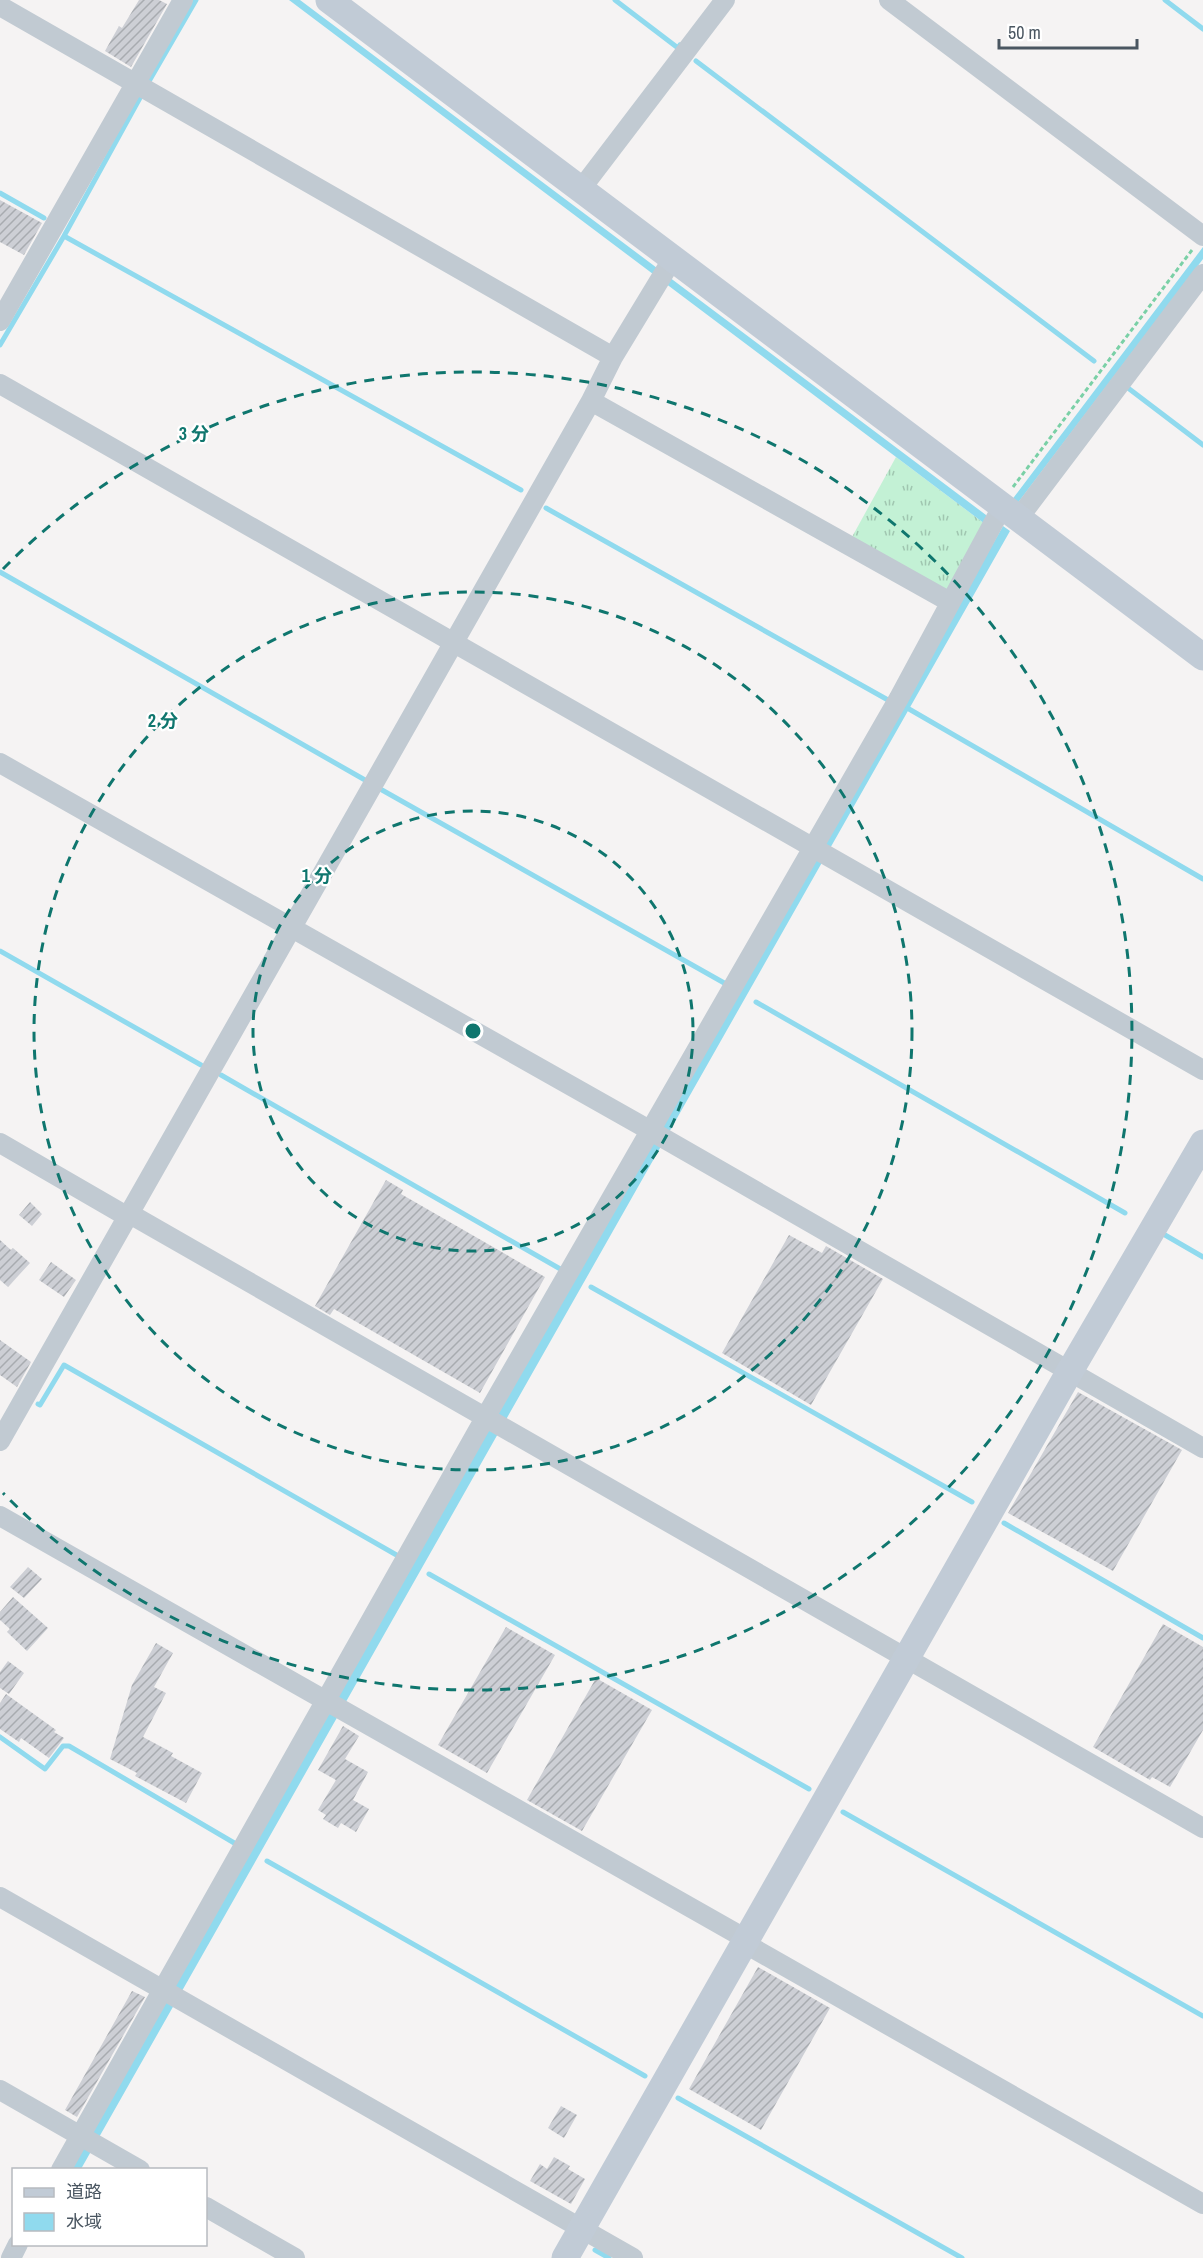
<svg xmlns="http://www.w3.org/2000/svg" width="1203" height="2258" viewBox="0 0 1203 2258" font-family="'Archivo Narrow','Noto Sans JP',sans-serif">
<style>
.grass{fill:url(#grass-tufts)}
.water{fill:#90daee}
.lines{fill:none;stroke-linecap:round;stroke-linejoin:round}
.stream{stroke:#90daee;stroke-width:5}
.building{fill:url(#building-hatch)}
.path{stroke:#7ad0a6;stroke-width:3;stroke-dasharray:4.5 3;stroke-linecap:butt}
.street{stroke:#c1cad2;stroke-width:20}
.secondary{stroke:#c1cbd6;stroke-width:27}
.ring{fill:none;stroke:#0f766e;stroke-width:3;stroke-dasharray:10 8}
.centre{fill:#0f766e;stroke:#fff;stroke-width:3}
.ring-label{font-size:18px;text-anchor:middle;font-weight:bold;fill:#0f766e;stroke:#fff;stroke-width:4.5;stroke-linejoin:round;paint-order:stroke}
</style>
<defs>
<pattern id="grass-tufts" width="24" height="20" patternUnits="userSpaceOnUse" patternTransform="scale(1.5)"><rect width="24" height="20" fill="#c3f1d5"/><path d="M3 7l-1-3M5 7V3M7 7l1-3M15 17l-1-3M17 17v-4M19 17l1-3" fill="none" stroke="#a0c6b0"/></pattern>
<pattern id="building-hatch" width="6" height="6" patternUnits="userSpaceOnUse" patternTransform="scale(1.5)"><rect width="6" height="6" fill="#cdcfd5"/><path d="M-1 1l2-2M0 6l6-6M5 7l2-2" fill="none" stroke="#a8abb0"/></pattern>
</defs>
<rect width="100%" height="100%" fill="#f5f3f3"/>
<path class="grass" d="M896 457 985 524 949 592 852 537Z"/>
<path class="water" d="M289 0H300L986 515 988 520 985 524Z
M1203 247V259L1017 504 1011 501Z
M1003 526 1010 531 81 2169 68 2170Z"/>
<g class="lines">
<path class="stream" d="M615 0 678 48 680 45
M1165 0 1203 29
M696 61 1094 361
M148 83 196 0
M0 193 44 218
M64 236 521 490
M0 345 64 236 141 96
M1128 388 1203 445
M546 508 888 700
M0 572 365 780
M909 709 1203 879
M382 790 726 984
M0 951 201 1065
M756 1002 1125 1213
M221 1075 562 1270
M1165 1235 1203 1257
M591 1287 972 1502
M38 1404 40 1405 64 1365 400 1557
M1004 1523 1203 1638
M429 1574 809 1789
M0 1737 45 1769 63 1746H69L236 1844
M843 1812 1203 2016
M267 1861 645 2076
M678 2098 962 2258
M595 2250 609 2258"/>
</g>
<path class="building" d="M139 0H159L167 4 131 67 105 51 119 26 122 28Z
M0 200 42 223 24 255 0 242Z
M386 1180 403 1190 401 1194 545 1277 480 1393 334 1309 330 1315 315 1306Z
M30 1202 42 1214 32 1226 19 1215Z
M789 1235 822 1253 826 1246 883 1279 811 1405 722 1353Z
M0 1240 11 1250 13 1248 30 1263 8 1287 0 1280Z
M51 1262 76 1280 64 1297 39 1280Z
M0 1340 31 1362 17 1387 0 1375Z
M1078 1392 1182 1450 1113 1571 1008 1513Z
M28 1567 42 1579 24 1598 10 1587Z
M13 1597 48 1628 27 1651 7 1632 10 1629 0 1620V1612Z
M1163 1624 1203 1647V1730L1170 1787 1152 1777 1150 1780 1093 1747Z
M506 1627 555 1655 487 1773 438 1745Z
M156 1643 173 1653 154 1687 166 1693 143 1737 173 1753 171 1756 202 1773 186 1803 135 1776 137 1773 110 1759 132 1685Z
M8 1661 24 1673 9 1694 0 1688V1672Z
M596 1678 652 1710 582 1831 527 1800Z
M6 1694 56 1730 54 1732 64 1738 49 1758 21 1738 19 1742 0 1729V1703Z
M343 1726 359 1736 345 1759 368 1772 353 1800 369 1809 356 1832 341 1823 338 1828 323 1819 326 1815 318 1810 336 1780 318 1770Z
M758 1967 830 2008 761 2130 689 2089Z
M132 1991 145 1997 77 2117 65 2110Z
M561 2106 577 2115 564 2138 548 2128Z
M554 2157 570 2166 568 2169 585 2179 571 2204 530 2181 540 2164 547 2169Z"/>
<g class="lines">
<path class="path" d="M1013 487 1192 250"/>
<path class="street" d="M889 0 1203 236
M0 6 613 357
M581 189 725 0
M0 321 183 0
M0 384 1203 1070
M591 401 950 602
M1018 519 1203 274
M0 763 651 1131 1203 1448
M0 1143 128 1217
M130 1214 1203 1828
M0 1441 591 401 613 357 673 258
M0 1516 746 1939
M0 1897 633 2258
M744 1943 1203 2204
M0 2090 140 2170
M61 2170 485 1418 899 698 1002 507
M206 2207 295 2258
M11 2258 18 2244"/>
<path class="secondary" d="M329 0 1203 657
M565 2258 1070 1371 1203 1143"/>
</g>
<g class="ring">
<circle cx="473" cy="1031" r="220"/>
<circle cx="473" cy="1031" r="439"/>
<path d="M3 569A659 659 0 1 1 3 1493"/>
</g>
<circle cx="473" cy="1031" r="9" class="centre"/>
<g class="ring-label">
<text x="194" y="440">3 分</text>
<text x="163" y="727">2 分</text>
<text x="317" y="882">1 分</text>
</g>
<rect x="12" y="2168" width="195" height="78" fill="#ffffff" stroke="#b7bbc0" stroke-width="1.5"/>
<rect x="24" y="2188" width="30" height="9" fill="#c1cbd6" stroke="#b7bbc0" stroke-width="1.5"/>
<text x="66" y="2198" font-size="18" fill="#4a5661">道路</text>
<rect x="24" y="2213" width="30" height="18" fill="#90daee" stroke="#b7bbc0" stroke-width="1.5"/>
<text x="66" y="2228" font-size="18" fill="#4a5661">水域</text>
<path d="M999 39v9h138v-9" fill="none" stroke="#4a5661" stroke-width="3"/>
<text x="1008" y="39" font-size="18" fill="#4a5661" stroke="#ffffff" stroke-width="4.5" paint-order="stroke">50 m</text>
</svg>
